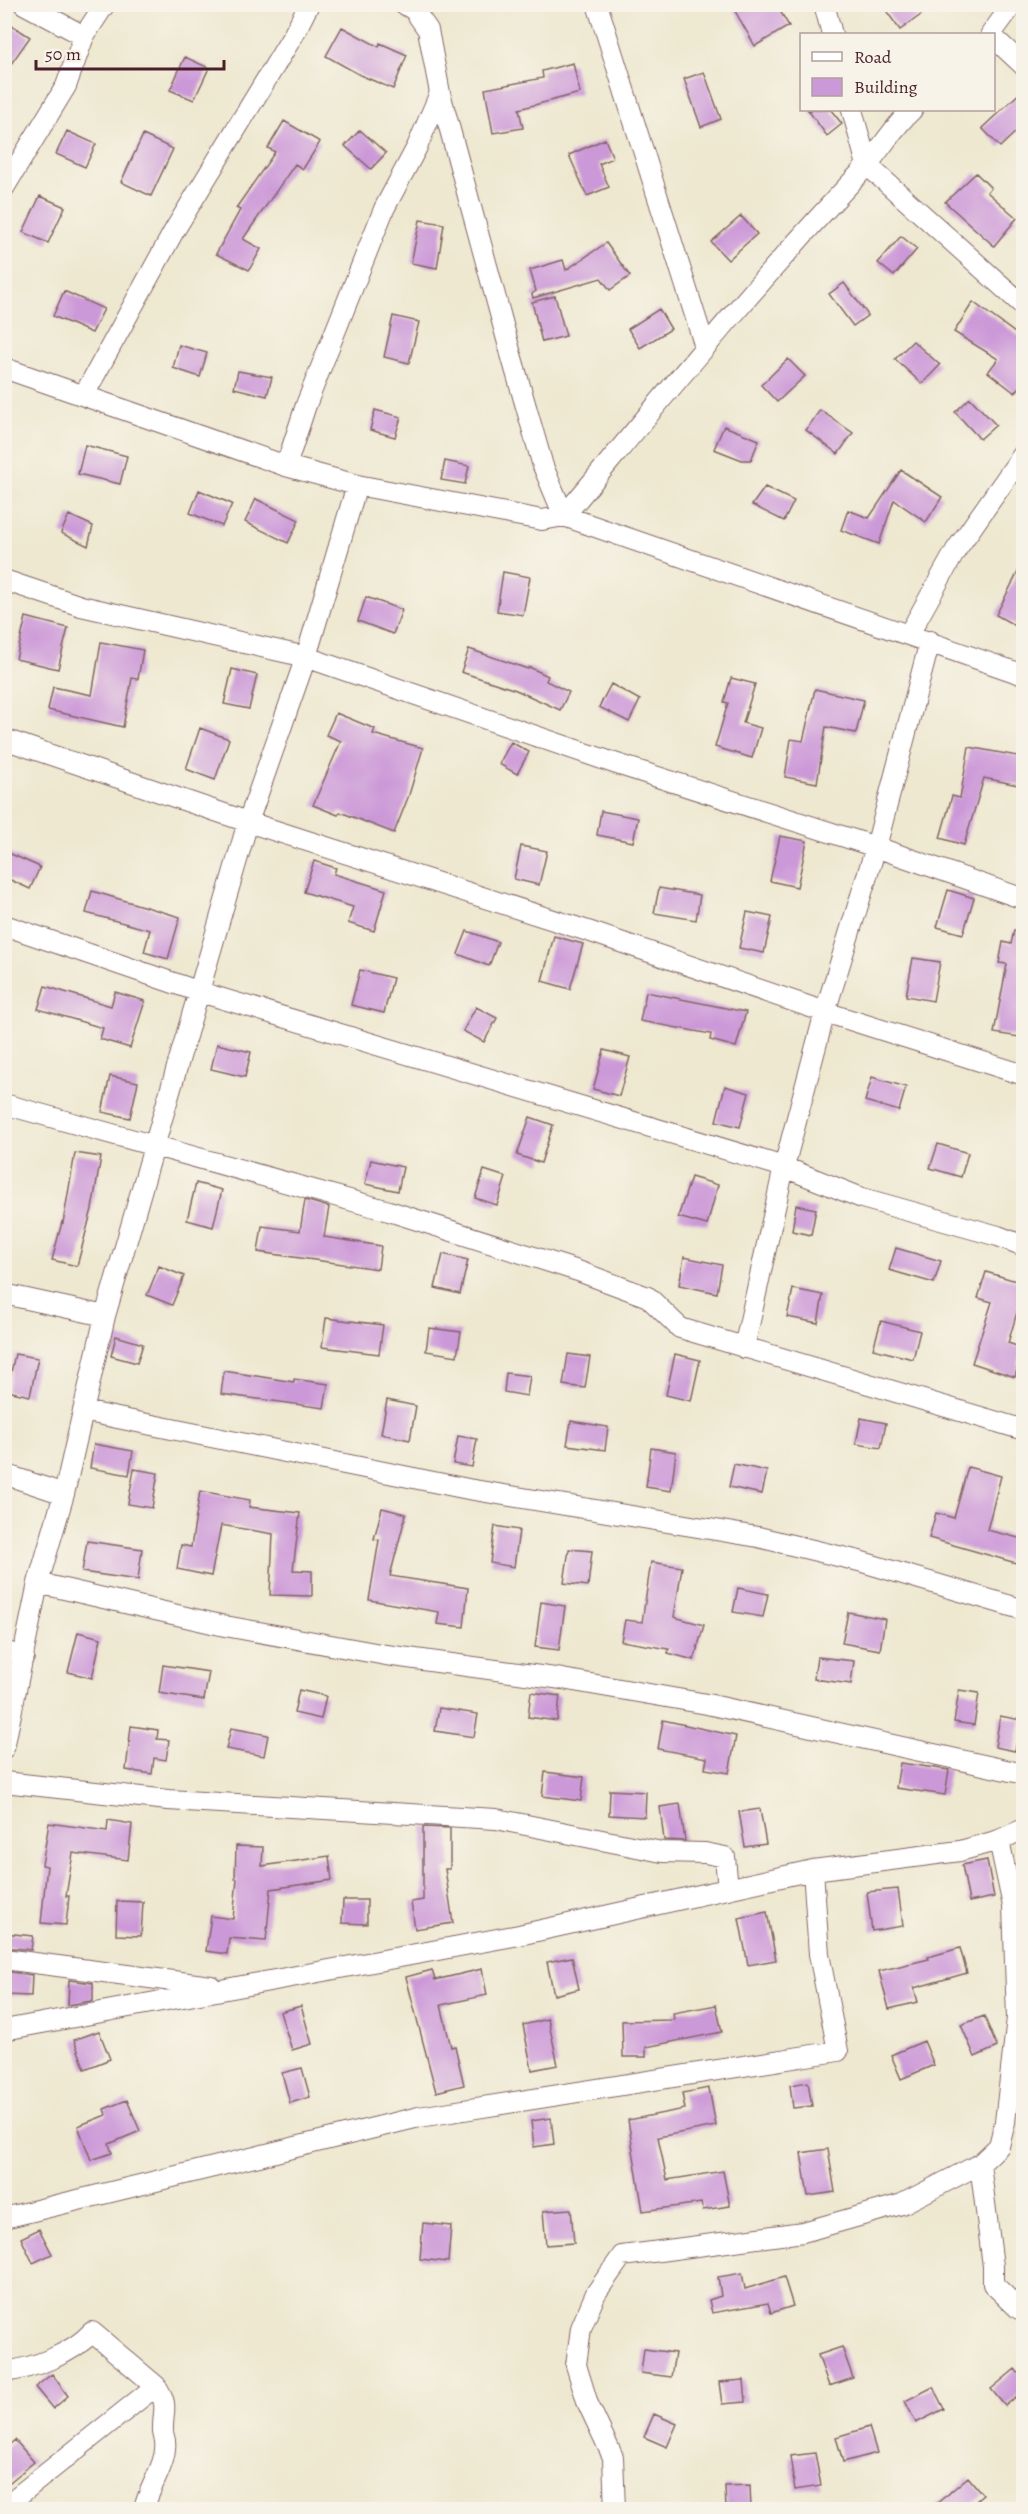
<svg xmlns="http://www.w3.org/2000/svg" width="1028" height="2514" viewBox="0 0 1028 2514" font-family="Alegreya,serif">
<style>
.building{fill:#cc99d8}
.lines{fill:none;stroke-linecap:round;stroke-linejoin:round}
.minor-casing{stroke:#836565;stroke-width:22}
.minor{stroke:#fff;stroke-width:20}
</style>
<rect width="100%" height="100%" fill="#f7f3e8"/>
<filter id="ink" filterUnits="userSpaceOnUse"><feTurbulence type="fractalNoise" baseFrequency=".0167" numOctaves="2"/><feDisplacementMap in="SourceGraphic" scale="12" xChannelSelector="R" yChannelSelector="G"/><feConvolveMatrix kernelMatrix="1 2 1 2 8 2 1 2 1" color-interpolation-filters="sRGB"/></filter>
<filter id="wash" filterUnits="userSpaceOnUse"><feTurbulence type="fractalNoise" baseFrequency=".008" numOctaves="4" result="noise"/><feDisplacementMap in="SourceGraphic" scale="24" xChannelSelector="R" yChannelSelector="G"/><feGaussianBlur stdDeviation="1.35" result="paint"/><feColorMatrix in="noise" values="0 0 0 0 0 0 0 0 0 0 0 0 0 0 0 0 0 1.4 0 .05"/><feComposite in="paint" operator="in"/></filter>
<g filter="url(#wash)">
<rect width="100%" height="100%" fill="#eee8d0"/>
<g id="blocks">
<path class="building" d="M731 4H776L789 26 755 46Z
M898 4H936L900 30 887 12Z
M4 20 30 37 4 74Z
M342 27 379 47 380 43 407 55 393 89 360 75 326 56Z
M185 57 209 68 194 100 170 90Z
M573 63 580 93 519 109 523 128 493 133 485 89 543 78 542 71Z
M704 72 721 119 701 127 684 79Z
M1023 90V125L1000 147 982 128Z
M808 110H831L842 124 827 136Z
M284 121 320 142 303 169 295 164 243 239 261 249 249 270 216 254 240 210 236 208 275 152 268 148Z
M360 130 386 153 371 169 345 146Z
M67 131 96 144 85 167 56 154Z
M143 135 173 149 151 196 121 182Z
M605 139 613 158 599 164 609 187 587 196 569 155Z
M976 173 991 188 987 192 1017 218 994 246 945 202Z
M40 196 65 207 48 243 23 232Z
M741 216 757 234 728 260 711 242Z
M420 220 444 224 437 268 411 263Z
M901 236 917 249 894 276 878 263Z
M606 243 630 276 610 290 601 278 533 298 532 294 536 291 530 270 563 260 566 270Z
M844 283 868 315 853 326 829 294Z
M64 291 104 309 92 333 53 316Z
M555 296 566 336 542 342 532 302Z
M973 302 1023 339V383L1015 393 988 372 998 359 954 332Z
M659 309 671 329 640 348 628 329Z
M393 316 419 322 409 363 384 357Z
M913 341 940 365 922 384 895 359Z
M179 345 207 353 200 377 173 368Z
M788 359 805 376 777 402 761 385Z
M238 371 272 377 267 396 234 388Z
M970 398 996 425 980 439 955 412Z
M375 410 401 417 395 437 370 430Z
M820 410 853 433 838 454 806 430Z
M724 426 759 440 751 460H742L714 449Z
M85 445 127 456 120 484 78 474Z
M445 461 469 466 465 484 441 480Z
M901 470 942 497 926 522 894 500 879 544 841 530 848 510 869 518Z
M765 487 794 501 784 521 752 505Z
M199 490 232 504 222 526 190 513Z
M256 499 299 520 288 543 245 522Z
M69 515 93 526 88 546 61 533Z
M1023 562V630L996 615Z
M503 572 530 577 523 615 497 611Z
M366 597 402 610 393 634 358 621Z
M26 617 68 628 58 669 16 659Z
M101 642 143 650 138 679 132 678 123 727 48 710 53 687 92 695Z
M469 649 528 669 529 667 548 676 546 681 569 692 560 710 516 690 461 672Z
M232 669 257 675 249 709 224 704Z
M731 678 755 684 743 723 761 728 752 758 715 747 728 703 724 702Z
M611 684 640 700 629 722 599 707Z
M815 689 864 700 856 733 826 727 817 783 785 777 791 739 803 741Z
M336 713 375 729 373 734 423 748 409 795 394 833 340 812 338 815 313 805 341 741 326 735Z
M200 728 229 739 215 780 186 769Z
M511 742 529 752 517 774 499 764Z
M969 747 1023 757V786L984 778 964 845 940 838 952 796 960 798Z
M601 811 638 818 633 842 597 835Z
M780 836 807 841 797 887 770 881Z
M521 846 547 851 539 885 514 879Z
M4 851 40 867 30 889 4 877Z
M314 861 336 868 334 874 386 890 374 931 348 923 353 907 304 892Z
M659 888 700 895 696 920 654 913Z
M948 890 974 898 963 934 937 927Z
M92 891 180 917 168 959 144 952 150 930 86 913Z
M747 912 772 917 764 953 739 948Z
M1014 930H1023V1012L1019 1037 994 1033 1007 964 999 963 1003 942 1011 944Z
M467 931 498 942 489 966 458 954Z
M554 936 583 944 570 989 542 981Z
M913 958 940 962 933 1001 906 996Z
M360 970 393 978 384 1013 351 1005Z
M45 986 111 1006 115 992 145 1001 130 1048 100 1039 103 1028 38 1009Z
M646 992 746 1012 736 1047 710 1040 711 1034 640 1021Z
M476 1007 497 1018 484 1042 463 1031Z
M217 1044 251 1052 245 1077 211 1069Z
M604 1050 630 1057 619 1096 593 1089Z
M110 1076 138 1082 130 1118 102 1112Z
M872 1077 906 1087 899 1111 865 1101Z
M725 1086 749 1093 740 1127 716 1121Z
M530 1117 553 1125 541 1163 517 1155Z
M938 1144 968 1153 961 1177 930 1168Z
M75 1153 101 1157 92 1209 77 1266 52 1260 62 1222 63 1223Z
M371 1160 403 1167 398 1191 365 1184Z
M484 1170 506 1177 497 1205 475 1198Z
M691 1177 718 1185 707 1225 678 1217Z
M196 1183 222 1190 213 1227 187 1220Z
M305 1200 329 1207 324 1237 381 1246 378 1269 258 1252 262 1226 300 1231Z
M796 1205 816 1209 811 1235 792 1231Z
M896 1248 941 1261 934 1283 889 1270Z
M443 1254 468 1260 460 1294 435 1288Z
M684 1257 722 1265 717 1293 679 1285Z
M159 1266 184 1276 172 1305 147 1295Z
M986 1272 1023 1283V1292L1008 1343 1023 1348 1015 1377 972 1363 992 1302 978 1298Z
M793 1289 823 1295 818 1323 787 1317Z
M326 1318 383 1325 379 1354 322 1347Z
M881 1321 920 1331 913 1359 873 1349Z
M429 1328 461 1332 457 1356 426 1351Z
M116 1336 143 1344 137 1363 111 1356Z
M15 1354 38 1358 30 1396 7 1391Z
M568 1354 590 1357 585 1388 563 1385Z
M675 1354 700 1360 691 1401 666 1395Z
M224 1371 294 1382V1379L328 1384 324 1408 221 1394Z
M506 1373 530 1376 527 1396 504 1392Z
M387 1400 416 1406 410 1440 381 1434Z
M861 1418 886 1423 881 1448 856 1444Z
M571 1421 608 1427 605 1450 567 1445Z
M458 1436 477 1439 472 1467 453 1464Z
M94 1444 133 1451 129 1475 90 1468Z
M651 1448 676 1452 671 1491 646 1487Z
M734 1464 767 1471 762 1494 729 1487Z
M968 1467 1001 1476 987 1530 1023 1539V1565L929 1538 936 1513 954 1518Z
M134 1469 158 1473 152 1508 128 1504Z
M200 1491 250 1500 249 1507 300 1513 293 1570 312 1571V1596L270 1595 273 1534 221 1525 211 1576 177 1569 181 1545 191 1547Z
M382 1508 406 1514 390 1576 468 1588 464 1627 437 1624 439 1612 369 1600 379 1540 374 1539Z
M495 1526 519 1530 514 1567 490 1563Z
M87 1541 142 1549 138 1580 82 1572Z
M569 1549 592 1551 588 1586 564 1583Z
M651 1562 682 1567 674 1617 704 1625 694 1660 668 1653 669 1649 621 1641 625 1620 642 1622Z
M738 1588 768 1594 763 1617 733 1612Z
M541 1602 565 1606 559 1650 535 1647Z
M848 1612 885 1619 880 1650 842 1643Z
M78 1632 101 1638 92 1678 68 1672Z
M817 1657 854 1661 851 1684 814 1679Z
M163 1665 209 1672 204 1700 159 1693Z
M299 1690 326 1696 321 1719 294 1713Z
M959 1690 979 1693 974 1725 954 1722Z
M531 1692 560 1696 557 1721 528 1717Z
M439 1708 478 1714 474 1737 435 1731Z
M1000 1716 1021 1720 1015 1751 995 1747Z
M663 1720 736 1736 729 1773 705 1769 707 1758 658 1749Z
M131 1726 158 1730 157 1739 169 1740 166 1760 154 1758 152 1774 126 1770Z
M231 1728 268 1735 264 1756 226 1749Z
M900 1763 949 1770 945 1795 896 1788Z
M545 1772 584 1777 581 1801 542 1796Z
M610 1790 646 1792 645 1817 609 1815Z
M680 1804 685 1841 664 1840 660 1807Z
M760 1809 766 1844 745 1847 739 1812Z
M108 1820 132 1824 128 1860 73 1853 66 1896H69L66 1925 41 1923 47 1866 42 1865 49 1823 107 1831Z
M423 1827 450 1828V1869H445L453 1923 415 1929 411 1902 423 1900Z
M236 1846 263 1847 262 1866 329 1856 332 1880 271 1889 266 1941 229 1938 227 1954 206 1951 211 1916 233 1919 237 1879H235Z
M987 1860 994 1897 969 1902 962 1865Z
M898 1889 903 1926 872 1931 867 1892Z
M343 1900H367V1924L342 1923Z
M117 1901 143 1902 141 1936 116 1935Z
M767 1912 776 1960 748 1965 739 1918Z
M4 1933 33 1936 31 1950 4 1947Z
M960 1948 967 1973 914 1988 918 2002 889 2009 879 1971 929 1959 928 1957Z
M572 1957 579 1989 554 1995 547 1962Z
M482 1969 487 1995 441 2005 451 2047 455 2046 464 2085 436 2092 406 1977 432 1970 435 1980Z
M4 1971 32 1975 31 1996 4 1995Z
M69 1980 93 1983V2001L68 2005Z
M716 2005 722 2032 646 2047V2057H623L622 2021 674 2020 673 2013Z
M301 2006 312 2044 292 2050 280 2012Z
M984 2016 997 2047 975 2057 961 2025Z
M548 2019 558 2065 532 2070 523 2025Z
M99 2031 110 2059 85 2069 74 2040Z
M924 2041 934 2065 901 2079 891 2055Z
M302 2068 310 2097 290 2103 282 2073Z
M808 2082 812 2106 793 2108 790 2085Z
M709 2088 716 2126 658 2137 667 2180 723 2171 730 2206 703 2210 701 2203 643 2211 628 2120 685 2109 682 2093Z
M127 2100 140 2131 109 2144 112 2153 91 2160 78 2126 106 2115 104 2109Z
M551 2118 554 2144 534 2147 531 2121Z
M828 2149 835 2192 808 2196 801 2153Z
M571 2209 574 2243 546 2245 543 2211Z
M423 2223 451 2226 448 2262 420 2259Z
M39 2229 52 2254 33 2263 21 2238Z
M742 2273 745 2289 784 2277 793 2306 771 2313 768 2303 712 2313 709 2300 721 2296 718 2277Z
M842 2347 853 2378 829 2386 818 2355Z
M644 2349 675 2353 671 2377 641 2373Z
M1015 2369 1023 2379V2391L1005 2406 991 2389Z
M52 2374 68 2396 53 2409 35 2387Z
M744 2380 746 2402 722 2404 719 2382Z
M933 2387 944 2409 916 2423 905 2401Z
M654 2414 677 2424 667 2447 644 2437Z
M869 2427 877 2453 843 2462 836 2437Z
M15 2440 34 2462 4 2487V2449Z
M815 2453 821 2486 795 2490 790 2456Z
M968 2477 983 2495 965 2510H929Z
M750 2485 751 2510H726L725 2486Z"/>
</g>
</g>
<g filter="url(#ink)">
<use href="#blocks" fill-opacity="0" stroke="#836565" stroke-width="1.5"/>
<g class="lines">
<defs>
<path id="minor" d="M24 4 84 36
M404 4 414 10 428 30 440 93 512 358 543 466 564 516C661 400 756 283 860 173 879 153 892 128 912 110
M597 4 705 347
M824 4 832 34
M991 34 1013 4
M994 38 1024 66
M852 110 867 165 1024 306
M4 188 66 86 84 36 105 4
M4 368 286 466 357 485 542 520 564 516 1024 675
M84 395 174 231 294 34 309 4
M286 466 306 405 384 209 417 147 440 93
M4 580 81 606 306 657 614 763 876 847 1024 899
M909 634 956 550 1024 453
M4 739 248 822 591 932 825 1012 1024 1075
M4 925 200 992 784 1167 862 1198 998 1236 1024 1246
M4 1104 389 1211 578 1271 648 1297 680 1328 1024 1430
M4 1294 105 1316
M744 1348 784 1167 825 1012 876 847 930 641
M83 1411 468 1489 758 1537 859 1561 1024 1610
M4 1474 64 1494
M38 1583 225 1626 386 1655 562 1679 707 1704 1024 1774
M4 1651 24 1657
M4 1748 38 1583 64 1494 105 1316 248 822 306 657 357 485
M4 1782 168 1800 496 1819 662 1852 705 1853 725 1857 728 1889
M4 1959 211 1986
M4 2030 519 1935 813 1870 960 1851 999 1840 1024 1829
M980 2164 993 2266V2284L1019 2309 1024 2310
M4 2218 419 2117 838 2051 819 1954 813 1870
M4 2372C34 2368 72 2354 92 2332L156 2386C170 2406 162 2411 163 2432 163 2434 165 2439 165 2441 168 2464 148 2487 144 2510
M4 2507 156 2386
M615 2510 613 2457 588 2404 576 2365 581 2328 596 2293 622 2256 803 2232 902 2204 980 2164 999 2146 1005 2122 1017 2018 1013 1906 999 1840"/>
</defs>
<use href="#minor" class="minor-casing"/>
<use href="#minor" class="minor"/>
</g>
</g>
<rect width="1028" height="2514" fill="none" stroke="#f7f3e8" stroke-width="24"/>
<rect x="800" y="33" width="195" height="78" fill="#f7f3e8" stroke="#b29e9c" stroke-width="1.5"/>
<rect x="812" y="52" width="30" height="9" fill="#ffffff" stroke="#b29e9c" stroke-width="1.5"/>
<text x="854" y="63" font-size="18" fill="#4a1f2b">Road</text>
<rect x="812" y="78" width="30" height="18" fill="#cc99d8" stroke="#b29e9c" stroke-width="1.5"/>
<text x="854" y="93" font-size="18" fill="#4a1f2b">Building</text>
<path d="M36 60v9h188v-9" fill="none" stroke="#4a1f2b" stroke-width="3"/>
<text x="45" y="60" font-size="18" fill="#4a1f2b" stroke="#f7f3e8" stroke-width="4.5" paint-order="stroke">50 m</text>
</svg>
